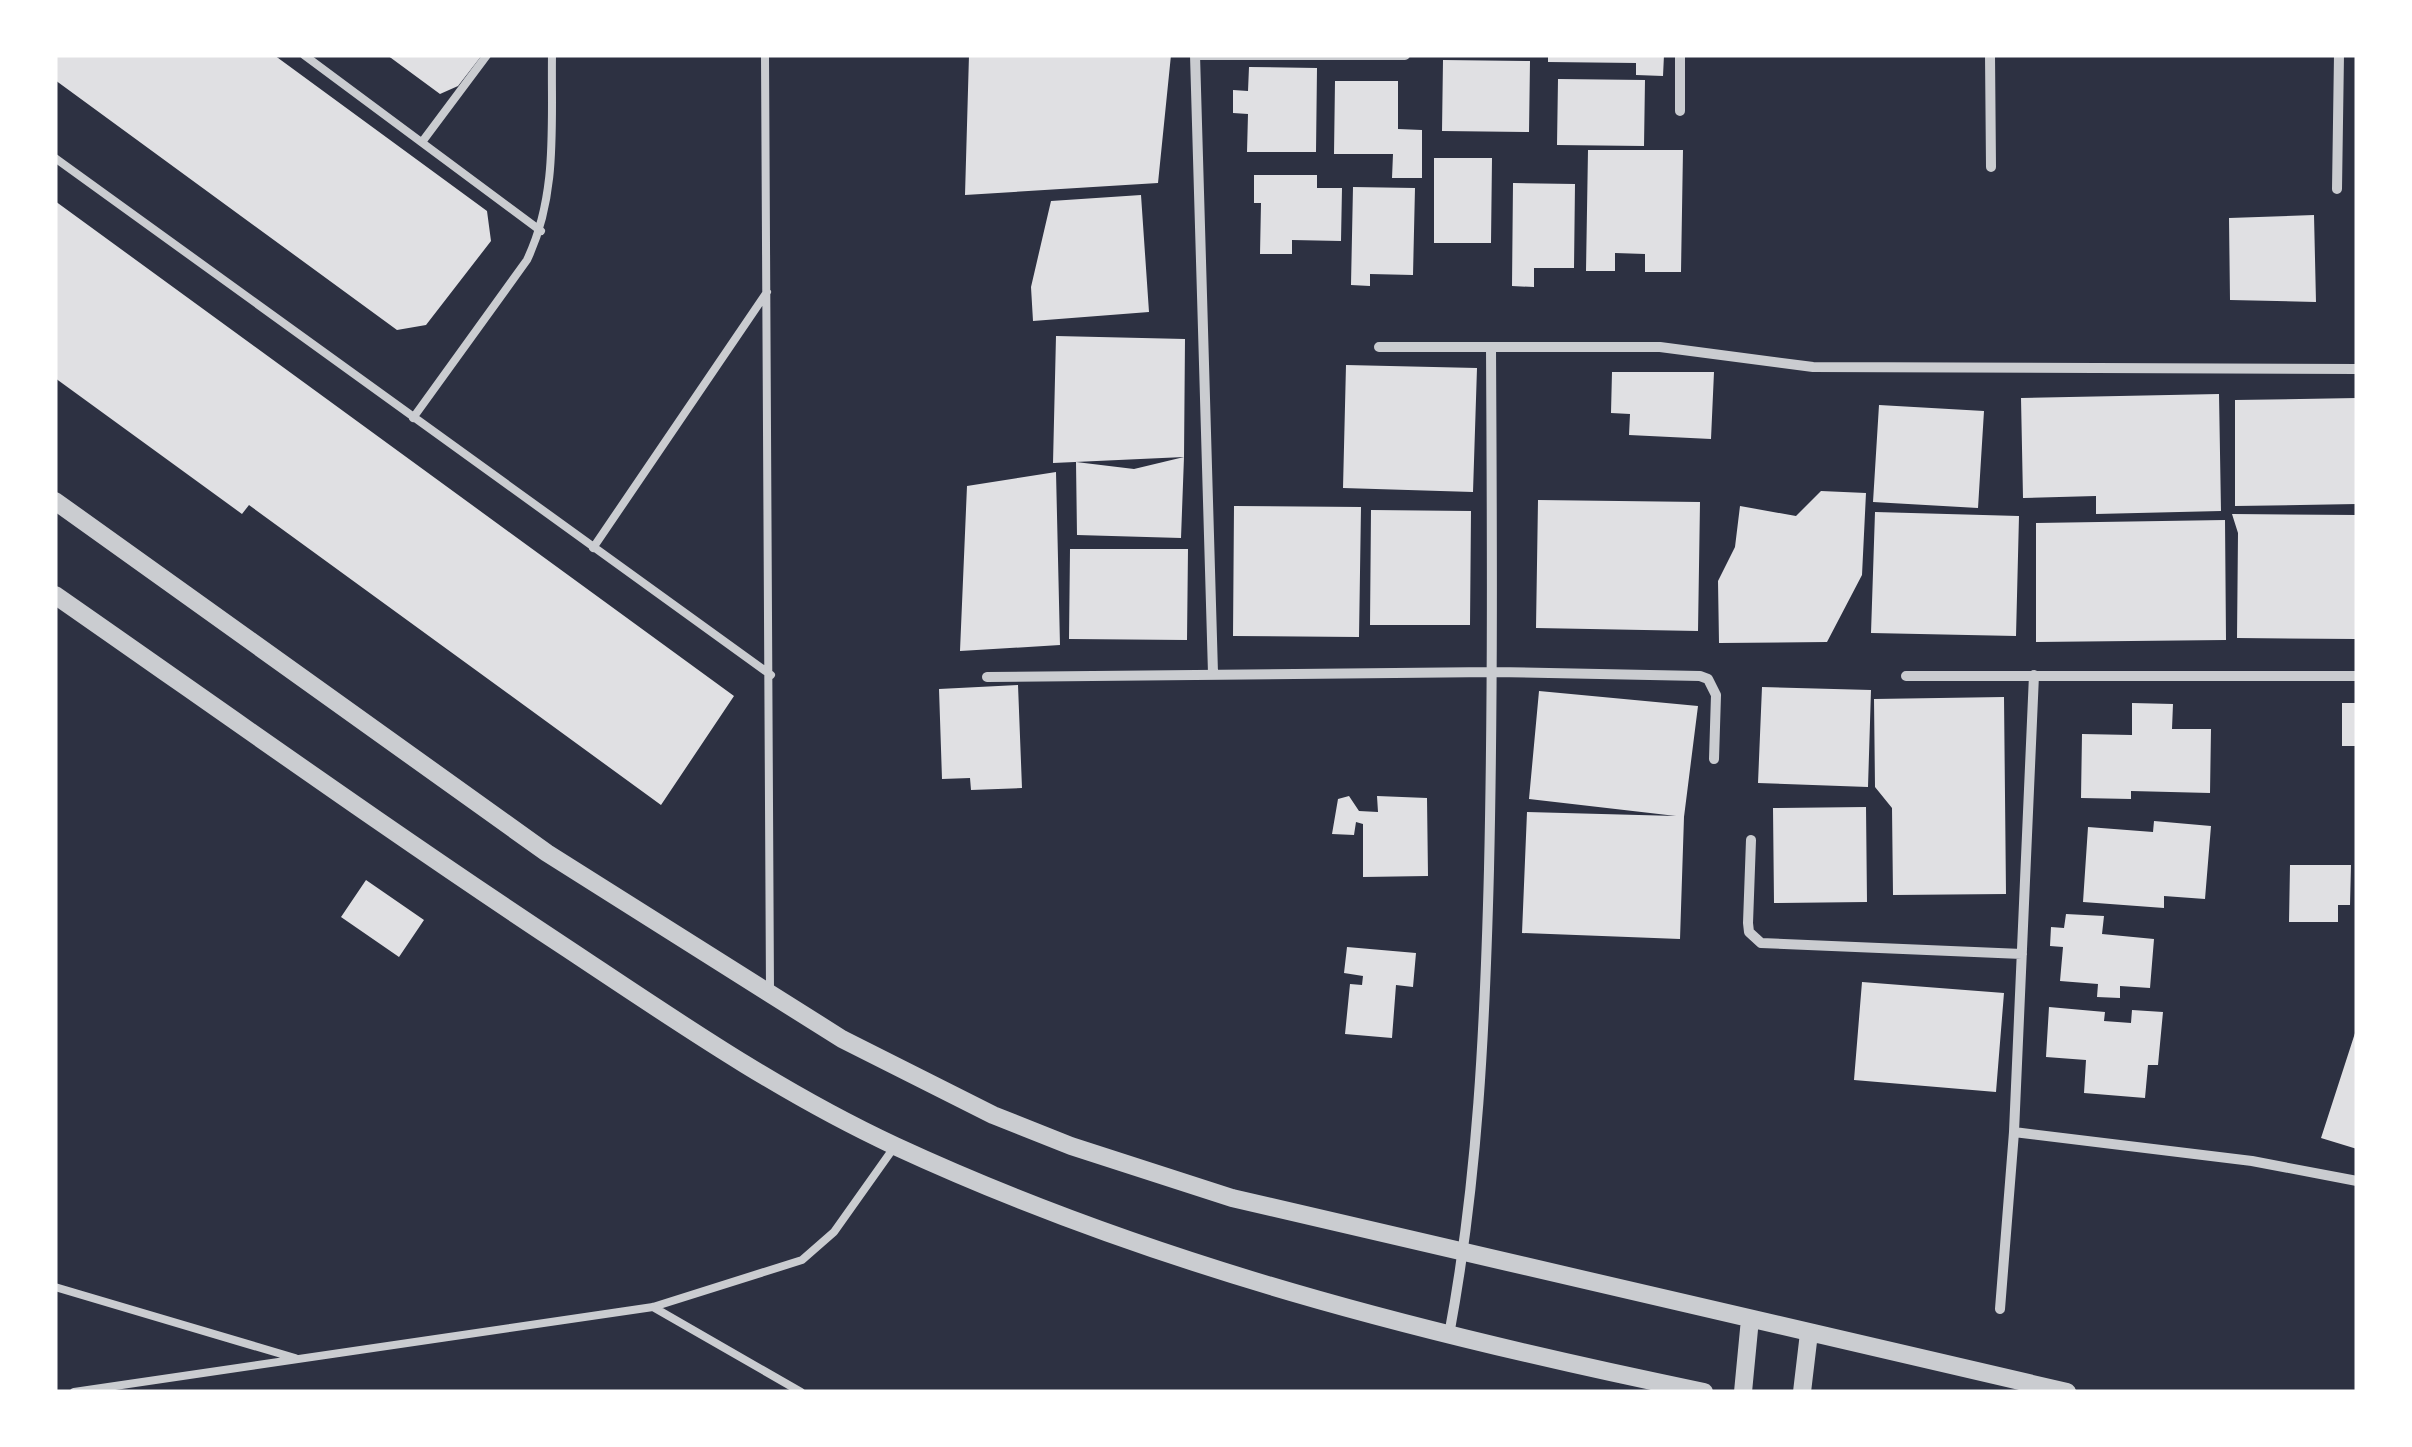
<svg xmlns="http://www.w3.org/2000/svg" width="2412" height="1447" font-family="Helvetica,sans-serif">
<rect width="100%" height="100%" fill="#2d3142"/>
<!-- building -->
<path fill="#e0e0e3" d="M 55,55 L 274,55 L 487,211 L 491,241 L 426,325 L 397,330 L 55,80 Z
M 387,55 L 482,55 L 458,86 L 440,94 Z
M 969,55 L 1171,55 L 1158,183 L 965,195 Z
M 1548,55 L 1664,55 L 1663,76 L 1636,75 L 1636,63 L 1548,62 Z
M 1443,60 L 1530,61 L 1529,132 L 1442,131 Z
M 1249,67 L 1317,68 L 1316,152 L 1247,152 L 1248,114 L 1233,113 L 1233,90 L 1248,91 Z
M 1558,79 L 1645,80 L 1644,146 L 1557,145 Z
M 1335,81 L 1398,81 L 1398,129 L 1422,130 L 1422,178 L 1392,178 L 1393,154 L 1334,154 Z
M 1588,150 L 1683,150 L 1681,272 L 1645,272 L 1645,254 L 1615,253 L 1615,271 L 1586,271 Z
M 1434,158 L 1492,158 L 1491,243 L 1434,243 Z
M 1254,175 L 1317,175 L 1317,188 L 1342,188 L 1341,241 L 1292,240 L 1292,254 L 1260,254 L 1261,203 L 1254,203 Z
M 1513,183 L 1575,184 L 1574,268 L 1534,268 L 1534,287 L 1512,286 Z
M 1353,187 L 1415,188 L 1413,275 L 1370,274 L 1370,286 L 1351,285 Z
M 1141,195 L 1149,312 L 1033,321 L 1031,287 L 1051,201 Z
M 55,201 L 734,696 L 661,805 L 249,505 L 242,514 L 55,378 Z
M 2314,215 L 2316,302 L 2230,300 L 2229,218 Z
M 1056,336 L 1185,339 L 1184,457 L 1181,538 L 1077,535 L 1076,462 L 1134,469 L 1184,457 L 1053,463 Z
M 1346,365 L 1477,368 L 1473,492 L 1343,488 Z
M 1612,372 L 1714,372 L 1711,439 L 1629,435 L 1630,414 L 1611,413 Z
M 2219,394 L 2221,511 L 2096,514 L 2096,496 L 2023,498 L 2021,398 Z
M 2357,398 L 2357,504 L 2235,506 L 2235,400 Z
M 1879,405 L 1984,411 L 1978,508 L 1873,502 Z
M 1056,472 L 1060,645 L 960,651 L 967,486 Z
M 1821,491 L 1866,493 L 1862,575 L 1827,642 L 1719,643 L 1718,581 L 1735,547 L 1740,506 L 1796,516 Z
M 1538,500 L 1700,502 L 1698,631 L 1536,628 Z
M 1234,506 L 1361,507 L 1359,637 L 1233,636 Z
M 1371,510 L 1471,511 L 1470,625 L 1370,625 Z
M 1875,512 L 2019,516 L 2016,636 L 1871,633 Z
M 2232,514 L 2357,515 L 2357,639 L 2237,638 L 2238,533 Z
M 2225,520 L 2226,640 L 2036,642 L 2036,523 Z
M 1070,549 L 1188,549 L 1187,640 L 1069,639 Z
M 1018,685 L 1022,788 L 971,790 L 970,778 L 942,779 L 939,689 Z
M 1762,687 L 1871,690 L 1868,787 L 1758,783 Z
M 1539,691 L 1698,706 L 1684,817 L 1680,939 L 1522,933 L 1527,812 L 1676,816 L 1529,799 Z
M 2004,697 L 2006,894 L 1893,895 L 1892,808 L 1875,787 L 1874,699 Z
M 2132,703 L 2173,704 L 2172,729 L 2211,729 L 2210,793 L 2131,791 L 2131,799 L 2081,798 L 2082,734 L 2132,735 Z
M 2342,703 L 2357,703 L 2357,746 L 2342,746 Z
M 1349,796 L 1359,811 L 1378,812 L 1377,796 L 1427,798 L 1428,876 L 1363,877 L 1363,824 L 1356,822 L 1354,835 L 1332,834 L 1338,799 Z
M 1866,807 L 1867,902 L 1774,903 L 1773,808 Z
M 2154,821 L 2211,826 L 2205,899 L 2164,896 L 2164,908 L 2083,902 L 2088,827 L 2153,832 Z
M 2290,865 L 2351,865 L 2350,905 L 2338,905 L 2338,922 L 2289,922 Z
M 366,880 L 424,920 L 399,957 L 341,917 Z
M 2066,914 L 2104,916 L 2102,934 L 2154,939 L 2150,988 L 2120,986 L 2120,998 L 2097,997 L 2098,984 L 2060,981 L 2063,947 L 2050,946 L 2051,927 L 2064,928 Z
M 1347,947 L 1416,953 L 1413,987 L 1396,985 L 1392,1038 L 1345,1034 L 1350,984 L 1362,985 L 1363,976 L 1344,973 Z
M 1862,982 L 2004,993 L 1996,1092 L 1854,1080 Z
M 2049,1007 L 2105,1012 L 2104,1021 L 2131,1023 L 2132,1010 L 2163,1012 L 2158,1065 L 2148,1065 L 2145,1098 L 2084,1093 L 2086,1060 L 2046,1057 Z
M 2356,1030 L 2357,1030 L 2357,1149 L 2321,1138 Z"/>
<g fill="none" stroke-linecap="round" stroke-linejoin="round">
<!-- service -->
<path stroke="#caccd0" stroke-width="8" d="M 304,55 L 541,231
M 765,55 L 770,991
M 422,142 L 487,55
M 55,158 L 771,675
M 413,418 L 527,260 C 558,195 551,125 552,55
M 593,548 L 767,292
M 55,1287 L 295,1358
M 653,1307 L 801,1392
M 74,1392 L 653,1307 L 802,1260 L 834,1232 L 895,1146"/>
<!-- minor -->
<path stroke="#caccd0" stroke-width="10" d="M 1195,55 L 1213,673
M 1195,55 L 1405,55
M 1990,55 L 1991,167
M 1680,111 L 1680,55
M 2337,189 L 2339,55
M 1379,347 L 1660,347 L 1813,367 L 2357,369
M 1906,676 L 2357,676
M 987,677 L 1494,672 L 1700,676 L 1708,679 L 1716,695 L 1714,759
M 1751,840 L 1748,923 L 1749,932 L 1761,943 L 2022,954
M 2014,1132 L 2252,1161 L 2357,1181
M 2000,1309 L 2014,1132 L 2034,675
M 1449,1335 C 1478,1180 1485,1026 1489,869 C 1493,694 1492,521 1491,347"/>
<!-- tertiary -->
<path stroke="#caccd0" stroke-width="18" d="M 55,501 L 547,853 L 842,1039 L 993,1115 L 1071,1146 L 1232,1198 L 2067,1392
M 55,595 C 226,714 395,835 568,949 C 675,1020 779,1092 895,1146 C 1152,1265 1427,1335 1704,1392
M 1743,1392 L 1750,1319
M 1802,1392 L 1809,1333"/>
</g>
<!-- border -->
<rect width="2412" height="1447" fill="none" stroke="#ffffff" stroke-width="115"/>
</svg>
